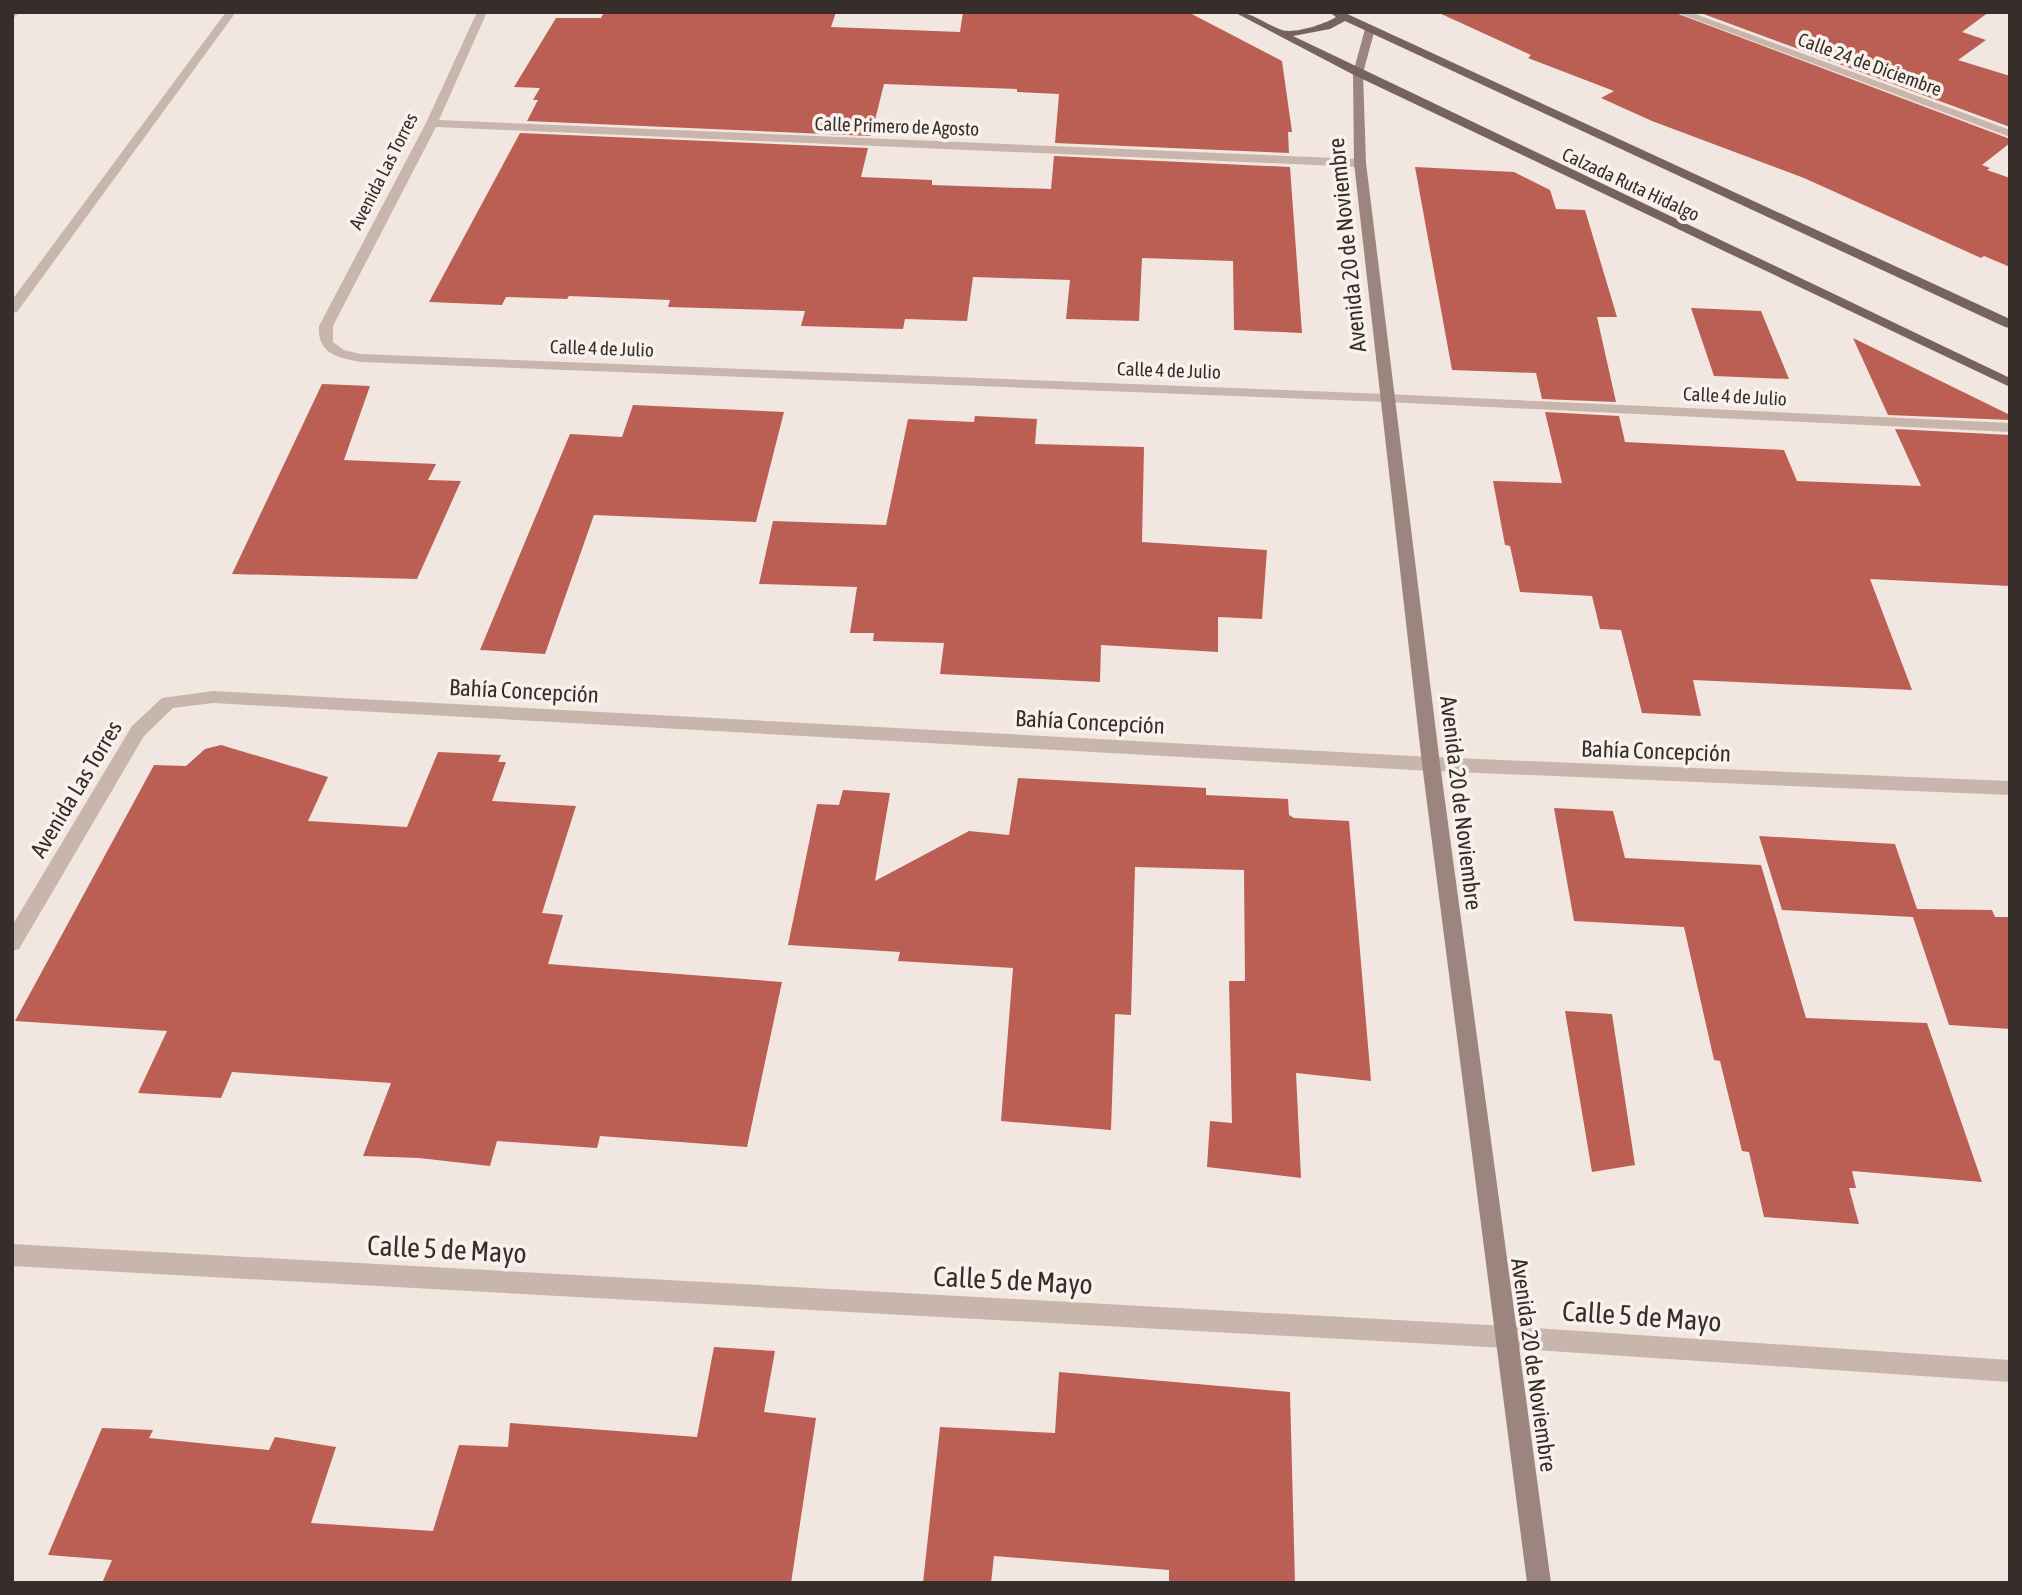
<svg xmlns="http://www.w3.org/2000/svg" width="2022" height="1595" font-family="'Asap Condensed',sans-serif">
<rect width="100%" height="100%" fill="#f1e7e0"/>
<!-- building -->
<path fill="#bb5f54" d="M 604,12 L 836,12 L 831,27 L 960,32 L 963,12 L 1188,12 L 1282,61 L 1292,132 L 1288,132 L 1289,153 L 1055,143 L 1059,94 L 1017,92 L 1017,89 L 884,84 L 871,136 L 527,121 L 538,100 L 533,100 L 540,88 L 514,87 L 556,18 L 601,18 Z
M 1437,12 L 1673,12 L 2010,139 L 2010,143 L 1982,165 L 1990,168 L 1987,170 L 2010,178 L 2010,267 L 1984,256 L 1981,258 L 1804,178 L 1652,121 L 1601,98 L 1614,91 L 1528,58 L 1531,55 Z
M 1698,12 L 1989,12 L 1962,32 L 1986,40 L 1958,60 L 2010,76 L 2010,127 Z
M 520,133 L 868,148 L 861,177 L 932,180 L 932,185 L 1051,189 L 1054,156 L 1290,167 L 1302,333 L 1234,330 L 1233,261 L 1142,258 L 1139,321 L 1066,319 L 1070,280 L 973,277 L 967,321 L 905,319 L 903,329 L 801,326 L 805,311 L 668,307 L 670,300 L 569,296 L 567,299 L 506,297 L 502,305 L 429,302 Z
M 1415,167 L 1514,172 L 1550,190 L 1556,209 L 1585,210 L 1617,317 L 1597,317 L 1616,402 L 1542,399 L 1536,373 L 1452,370 Z
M 1691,308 L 1761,311 L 1789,379 L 1714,376 Z
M 1853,338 L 2010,415 L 2010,420 L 1888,415 Z
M 322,384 L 370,386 L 344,460 L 436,464 L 428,480 L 461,481 L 417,579 L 232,574 Z
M 633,405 L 784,412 L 756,522 L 594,515 L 545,654 L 480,650 L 570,434 L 622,437 Z
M 1545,412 L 1619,416 L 1625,442 L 1784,450 L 1797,481 L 1921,486 L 1895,429 L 2010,435 L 2010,586 L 1870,579 L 1912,690 L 1693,680 L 1701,716 L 1642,713 L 1621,630 L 1600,629 L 1592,596 L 1520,592 L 1510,546 L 1505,545 L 1493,481 L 1562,483 Z
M 975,416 L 1037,419 L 1035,444 L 1144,447 L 1142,542 L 1267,550 L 1262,619 L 1218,617 L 1218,652 L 1101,645 L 1100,682 L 940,674 L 944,643 L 873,641 L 874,633 L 850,633 L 857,587 L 759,584 L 773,521 L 886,525 L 908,419 L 974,422 Z
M 221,745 L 328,777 L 308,821 L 407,827 L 438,752 L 501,755 L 498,762 L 506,762 L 492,801 L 576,806 L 542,913 L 563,915 L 548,964 L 782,982 L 747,1147 L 600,1136 L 597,1148 L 497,1141 L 490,1166 L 419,1158 L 363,1156 L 391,1083 L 232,1072 L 221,1098 L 138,1093 L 167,1031 L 15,1021 L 154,765 L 186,766 L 205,749 Z
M 1018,778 L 1206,788 L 1206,795 L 1288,799 L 1289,815 L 1294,818 L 1349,821 L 1371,1081 L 1296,1073 L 1301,1178 L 1207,1167 L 1210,1121 L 1232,1123 L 1229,981 L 1245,981 L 1244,870 L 1135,867 L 1131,1015 L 1115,1014 L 1111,1130 L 1001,1121 L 1013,968 L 898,961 L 900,952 L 788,945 L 817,804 L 839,805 L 843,790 L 890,793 L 875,881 L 969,831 L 1009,835 Z
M 1554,808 L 1613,811 L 1625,858 L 1761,865 L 1806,1018 L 1927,1023 L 1982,1182 L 1852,1171 L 1856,1188 L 1849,1188 L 1859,1224 L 1764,1217 L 1749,1152 L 1742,1151 L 1720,1061 L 1714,1060 L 1684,927 L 1574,921 Z
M 1759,836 L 1895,844 L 1917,909 L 1992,910 L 1995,917 L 2010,917 L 2010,1029 L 1949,1025 L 1913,917 L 1782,910 Z
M 1565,1011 L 1612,1014 L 1635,1165 L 1592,1172 Z
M 714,1347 L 775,1351 L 764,1412 L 816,1418 L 791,1583 L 102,1583 L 112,1560 L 48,1555 L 102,1428 L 153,1430 L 149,1438 L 269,1450 L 275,1437 L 336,1447 L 311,1523 L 433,1531 L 459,1445 L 508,1447 L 510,1423 L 697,1437 Z
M 1059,1372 L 1290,1392 L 1295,1583 L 1169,1583 L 1169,1570 L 994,1556 L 991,1583 L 923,1583 L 940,1427 L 1055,1433 Z"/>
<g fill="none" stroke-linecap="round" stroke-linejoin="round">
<!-- street -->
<path fill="#c8b6ac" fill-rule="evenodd" d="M 12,12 L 21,12 L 12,19 Z
M 226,12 L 236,12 L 17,312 L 12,313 L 12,300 Z
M 477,12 L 487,12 L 439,120 L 1360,159 L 1366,163 L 1360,167 L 436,127 L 333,326 L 333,342 L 344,350 L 361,354 L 1387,394 L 2010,423 L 2010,432 L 1387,402 L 361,362 C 338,358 317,354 319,326 L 426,123 Z
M 1675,12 L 1690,12 L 2010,130 L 2010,137 Z
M 213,691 L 1431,757 L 2010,781 L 2010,795 L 1431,771 L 213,703 L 173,708 L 144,736 L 19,949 L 12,951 L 12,926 L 132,726 L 162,698 Z
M 12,1244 L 1506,1326 L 2010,1360 L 2010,1382 L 1506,1348 L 12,1266 Z"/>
<!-- secondary -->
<path fill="#9c857e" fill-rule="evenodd" d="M 1370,26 L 1375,29 L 1363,73 L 1366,163 L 1440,764 L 1551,1583 L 1527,1583 L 1422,764 L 1354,163 L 1353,73 L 1365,29 Z"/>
<!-- primary -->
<path fill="#77635d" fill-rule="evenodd" d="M 1234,12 C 1253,12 1264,24 1282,30 C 1295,34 1325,24 1336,17 L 1329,12 L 1343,12 L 2010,319 L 2010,328 L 2005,327 L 1345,21 L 1330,29 L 1293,36 L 2010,378 L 2010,387 L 1354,75 Z"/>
</g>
<g text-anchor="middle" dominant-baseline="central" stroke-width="7" stroke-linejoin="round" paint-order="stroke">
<!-- far-street labels -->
<g font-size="19" fill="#372d2b" stroke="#f9f1ec">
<text transform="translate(1870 64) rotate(20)">Calle 24 de Diciembre</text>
<text transform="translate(897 126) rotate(2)">Calle Primero de Agosto</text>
<text transform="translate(383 171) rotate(-63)">Avenida Las Torres</text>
<text transform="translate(1631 184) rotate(25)">Calzada Ruta Hidalgo</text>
<text transform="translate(602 348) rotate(2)">Calle 4 de Julio</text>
<text transform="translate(1169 370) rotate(2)">Calle 4 de Julio</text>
<text transform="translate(1735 396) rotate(3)">Calle 4 de Julio</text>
</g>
<!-- street labels -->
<g font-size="23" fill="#372d2b" stroke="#f9f1ec">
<text transform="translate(1347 245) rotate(-96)">Avenida 20 de Noviembre</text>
<text transform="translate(524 691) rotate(3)">Bahía Concepción</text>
<text transform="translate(1090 722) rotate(3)">Bahía Concepción</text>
<text transform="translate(1656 751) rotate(2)">Bahía Concepción</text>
<text transform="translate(76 789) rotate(-59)">Avenida Las Torres</text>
<text transform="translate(1461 803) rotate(83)">Avenida 20 de Noviembre</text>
<text transform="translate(1534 1365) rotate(82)">Avenida 20 de Noviembre</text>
</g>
<!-- near-street labels -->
<g font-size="28" fill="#372d2b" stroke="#f9f1ec">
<text transform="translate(447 1249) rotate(3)">Calle 5 de Mayo</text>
<text transform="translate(1013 1280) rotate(3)">Calle 5 de Mayo</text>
<text transform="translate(1642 1316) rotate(4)">Calle 5 de Mayo</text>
</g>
</g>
<!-- border -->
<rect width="2022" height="1595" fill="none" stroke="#372d2b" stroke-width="28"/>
</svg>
